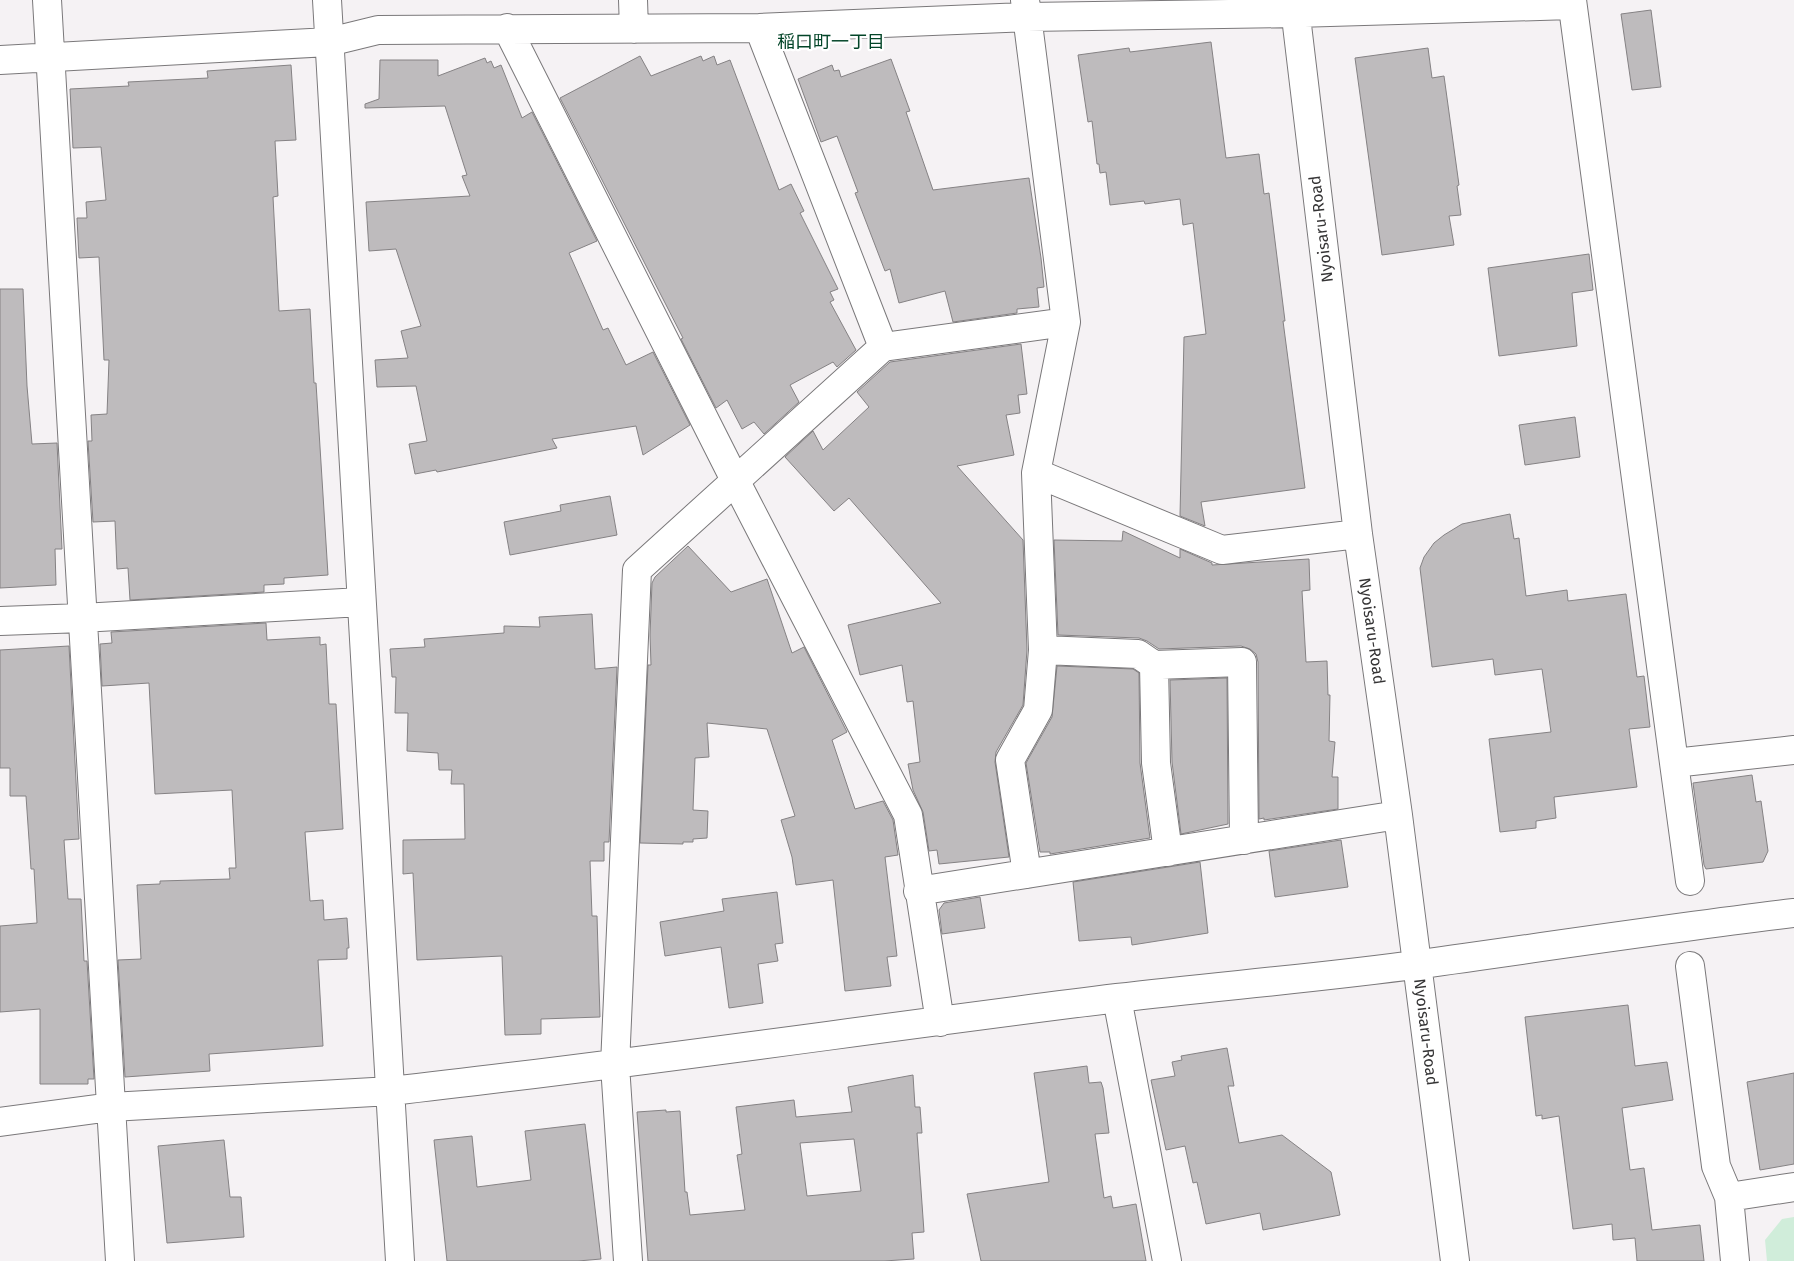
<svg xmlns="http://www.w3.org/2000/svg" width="1794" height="1261" font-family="'Fira Sans','Noto Sans JP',sans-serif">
<rect width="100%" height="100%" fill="#f5f2f4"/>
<!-- green -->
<path fill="#d0edda" d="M 1794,1217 L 1794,1261 L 1767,1261 L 1765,1240 L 1782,1219 Z"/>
<!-- building -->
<path fill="#bebbbd" stroke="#858284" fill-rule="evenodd" d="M 1651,10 L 1661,87 L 1632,90 L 1621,14 Z
M 1211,42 L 1226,158 L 1259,154 L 1264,194 L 1269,193 L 1285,321 L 1283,321 L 1305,488 L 1201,502 L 1205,526 L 1180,516 L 1184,337 L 1206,334 L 1193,223 L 1183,225 L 1180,199 L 1145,204 L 1144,201 L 1110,205 L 1106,172 L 1100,173 L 1099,164 L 1097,164 L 1092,121 L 1088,122 L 1078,55 L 1129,48 L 1130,52 Z
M 1428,48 L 1432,78 L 1444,76 L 1459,185 L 1457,186 L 1461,215 L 1449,216 L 1454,245 L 1382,255 L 1355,58 Z
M 640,56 L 651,76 L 701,56 L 703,61 L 714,56 L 717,65 L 730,60 L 779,190 L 791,184 L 804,211 L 800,213 L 838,289 L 830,292 L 834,300 L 830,302 L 856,350 L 837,367 L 833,362 L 790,385 L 799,402 L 764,434 L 754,422 L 742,429 L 727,400 L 716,408 L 681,339 L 683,338 L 560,98 Z
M 485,58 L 487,63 L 491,61 L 494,68 L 501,65 L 522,118 L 532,112 L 597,241 L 569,253 L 603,330 L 608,328 L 626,365 L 653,352 L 690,425 L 643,455 L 636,426 L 552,439 L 557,448 L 437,472 L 436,470 L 415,474 L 409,444 L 427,441 L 416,386 L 377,387 L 375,360 L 408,358 L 401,331 L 421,326 L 396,249 L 369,251 L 366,202 L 470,196 L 462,176 L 467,175 L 445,106 L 365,108 L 365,104 L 379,99 L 380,60 L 438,60 L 438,76 Z
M 891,59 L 910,111 L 906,112 L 933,190 L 1029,178 L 1041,258 L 1044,287 L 1037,288 L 1039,307 L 1017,309 L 1017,313 L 953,322 L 945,291 L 899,303 L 890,269 L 885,271 L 855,193 L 858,192 L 837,136 L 821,142 L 798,79 L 832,65 L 834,71 L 839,70 L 841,77 Z
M 291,65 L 296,140 L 275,141 L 278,196 L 273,197 L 279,311 L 310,309 L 314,383 L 316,383 L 328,575 L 284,578 L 284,584 L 264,585 L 264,592 L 130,600 L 128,568 L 117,569 L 115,521 L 93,522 L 88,441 L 92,441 L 91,415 L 107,414 L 109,360 L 104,360 L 99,257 L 79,258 L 77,218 L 87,218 L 86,202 L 106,200 L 101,147 L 73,148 L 70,89 L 129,86 L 128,82 L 208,78 L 207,71 Z
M 1589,254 L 1593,290 L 1572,293 L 1577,346 L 1499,356 L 1488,268 Z
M 0,289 L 23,289 L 27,386 L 32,444 L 57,443 L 62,549 L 55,549 L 56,585 L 0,588 Z
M 1021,344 L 1027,394 L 1018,395 L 1020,413 L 1006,415 L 1014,455 L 957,466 L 1023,540 L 1027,650 L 1023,705 L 996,752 L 995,762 L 1009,857 L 939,864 L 937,850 L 929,851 L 923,812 L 913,790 L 908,764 L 920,762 L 913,701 L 907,702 L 902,665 L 860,675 L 848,625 L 941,603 L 849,498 L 834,511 L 785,457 L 813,431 L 823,450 L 869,407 L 857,392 L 890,362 Z
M 1575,417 L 1580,457 L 1525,465 L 1519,425 Z
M 610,496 L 617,535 L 510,555 L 504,522 L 561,511 L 560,505 Z
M 1510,514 L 1514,539 L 1519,538 L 1526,596 L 1567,590 L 1568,601 L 1626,594 L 1637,677 L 1644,676 L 1650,727 L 1629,729 L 1637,787 L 1554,797 L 1556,818 L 1536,821 L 1536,828 L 1500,832 L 1489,739 L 1551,732 L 1542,669 L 1495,675 L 1493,659 L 1432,667 L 1420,568 L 1424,557 L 1434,543 L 1444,535 L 1462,524 Z
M 1123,531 L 1180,558 L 1180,549 L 1212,563 L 1212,565 L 1309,559 L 1310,590 L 1302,591 L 1306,662 L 1327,661 L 1328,695 L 1330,695 L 1329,741 L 1335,742 L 1332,777 L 1338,777 L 1338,809 L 1264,820 L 1264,818 L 1259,819 L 1258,662 L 1256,654 L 1250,649 L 1241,646 L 1159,649 L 1147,641 L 1139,638 L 1058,635 L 1054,540 L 1122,541 Z
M 688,546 L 731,592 L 767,579 L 792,653 L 804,647 L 847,732 L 832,740 L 855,809 L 883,801 L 893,820 L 898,855 L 885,857 L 897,956 L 887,957 L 891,986 L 845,991 L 833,880 L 796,885 L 792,857 L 781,820 L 795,816 L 767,729 L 707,723 L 709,757 L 695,758 L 693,810 L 708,811 L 707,838 L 693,839 L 693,842 L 683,842 L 683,844 L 640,843 L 648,665 L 651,665 L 650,635 L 652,583 L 655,577 Z
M 592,614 L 595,669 L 617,667 L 609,842 L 604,842 L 604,861 L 590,861 L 592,916 L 597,916 L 600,1017 L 541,1019 L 541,1034 L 505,1035 L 502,956 L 417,960 L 413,873 L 403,874 L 403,840 L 465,839 L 464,784 L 451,784 L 452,770 L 439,770 L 438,753 L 407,751 L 408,713 L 395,713 L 396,677 L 392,677 L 390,649 L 425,647 L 424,639 L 504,633 L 504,626 L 540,627 L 539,617 Z
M 266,623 L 267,640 L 320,637 L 320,645 L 326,644 L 329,704 L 336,704 L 343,829 L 305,832 L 310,901 L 323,900 L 324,920 L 347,918 L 349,948 L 347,948 L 347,959 L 318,960 L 323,1046 L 209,1054 L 210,1071 L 125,1077 L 118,960 L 141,959 L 137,885 L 160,884 L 160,881 L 230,879 L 229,868 L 236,868 L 232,790 L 155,794 L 149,683 L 102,686 L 100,644 L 112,643 L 111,632 Z
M 69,646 L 79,839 L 64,840 L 68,899 L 81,899 L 84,961 L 87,961 L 94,1079 L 88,1079 L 88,1084 L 40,1084 L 40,1009 L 0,1012 L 0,926 L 37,923 L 34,869 L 31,869 L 26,796 L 10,796 L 10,768 L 0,768 L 0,650 Z
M 1057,666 L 1133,669 L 1139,673 L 1140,763 L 1150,838 L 1050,854 L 1050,852 L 1040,852 L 1026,763 L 1052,717 Z
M 1227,678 L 1228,824 L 1181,834 L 1172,762 L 1170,680 Z
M 1752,775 L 1756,802 L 1761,801 L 1768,851 L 1763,862 L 1706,869 L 1704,865 L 1693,783 Z
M 1341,840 L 1348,887 L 1275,897 L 1269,851 Z
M 1200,862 L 1208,933 L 1132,945 L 1131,937 L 1079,941 L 1073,882 Z
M 777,892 L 783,943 L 775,944 L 778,961 L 758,964 L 763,1003 L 729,1008 L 721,947 L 665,956 L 660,922 L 724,911 L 722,899 Z
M 980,897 L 985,928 L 942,934 L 939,910 L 944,903 Z
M 1628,1005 L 1635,1066 L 1667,1062 L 1673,1100 L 1622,1108 L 1630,1170 L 1644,1168 L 1652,1230 L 1700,1225 L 1704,1261 L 1637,1261 L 1635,1238 L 1613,1240 L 1612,1224 L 1573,1229 L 1559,1116 L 1542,1119 L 1542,1115 L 1536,1116 L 1525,1017 Z
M 1227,1048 L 1234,1086 L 1228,1086 L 1239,1143 L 1282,1135 L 1331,1172 L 1340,1215 L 1263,1230 L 1260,1213 L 1206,1224 L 1197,1182 L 1193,1183 L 1185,1146 L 1166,1150 L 1151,1080 L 1175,1076 L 1172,1062 L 1182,1060 L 1181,1056 Z
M 1087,1066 L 1089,1083 L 1101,1082 L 1103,1088 L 1109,1133 L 1095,1134 L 1104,1198 L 1111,1196 L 1113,1208 L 1136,1204 L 1146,1261 L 981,1261 L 967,1194 L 1049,1182 L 1034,1073 Z
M 1794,1073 L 1794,1164 L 1760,1170 L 1747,1082 Z
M 913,1075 L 915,1107 L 920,1107 L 922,1133 L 917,1133 L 924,1232 L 912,1233 L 914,1259 L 884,1261 L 648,1261 L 637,1112 L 666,1110 L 666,1112 L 680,1111 L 685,1192 L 687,1192 L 690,1215 L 745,1210 L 737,1155 L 742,1154 L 736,1107 L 794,1100 L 796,1117 L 852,1112 L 848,1087 ZM 854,1139 L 861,1191 L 807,1196 L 800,1143 Z
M 585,1124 L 601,1259 L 578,1261 L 447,1261 L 434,1140 L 472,1136 L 477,1187 L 531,1180 L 525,1131 Z
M 224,1140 L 230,1197 L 241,1197 L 244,1237 L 167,1243 L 158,1146 Z"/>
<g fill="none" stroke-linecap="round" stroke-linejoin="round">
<defs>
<path id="minor" d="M 47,0 L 120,1261
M 327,0 L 400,1261
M 633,0 L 634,29
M 1025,0 L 1066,322 L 1036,473 L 1043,650 L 1038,710 L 1010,760 L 1027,874
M 1294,0 L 1358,534 L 1398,815 L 1455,1261
M 1572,0 L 1674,763 L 1794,750
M 507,28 L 736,482 L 908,815 L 940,1022
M 759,28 L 883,347
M 0,60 L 329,42 L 378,30 L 759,28 L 1027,17 L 1296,13 L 1572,5
M 1036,473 L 1222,550 L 1358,534
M 0,621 L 82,618 L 361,602
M 1043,650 L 1138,654 L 1154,665 L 1242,662 L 1244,840
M 1154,665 L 1156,763 L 1168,852
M 1674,763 L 1690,881
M 918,891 L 1398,815
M 1690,966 L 1716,1166 L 1729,1197 L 1735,1261
M 1117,998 L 1167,1261
M 0,1122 L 111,1107 L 391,1091 C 634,1064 875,1028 1117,998 C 1218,986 1320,978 1421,964 C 1545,947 1669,928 1794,913
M 1729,1197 L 1794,1187
M 628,1261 L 615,1065 L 637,570 L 883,347 L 1066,322"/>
</defs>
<!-- minor casing -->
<use href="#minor" stroke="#7a787a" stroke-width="30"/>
<!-- minor -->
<use href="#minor" stroke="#fff" stroke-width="28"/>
</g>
<g text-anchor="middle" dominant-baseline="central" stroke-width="4.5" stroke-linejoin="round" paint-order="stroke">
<!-- street labels -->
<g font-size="16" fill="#353435" stroke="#fff">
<text transform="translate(1321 229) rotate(-97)">Nyoisaru-Road</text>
<text transform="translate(1372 631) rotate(82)">Nyoisaru-Road</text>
<text transform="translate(1426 1032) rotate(83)">Nyoisaru-Road</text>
</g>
<!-- neighbourhood labels -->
<g font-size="18" fill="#034528" stroke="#fff">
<text x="831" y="42">稲口町一丁目</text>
</g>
</g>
</svg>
